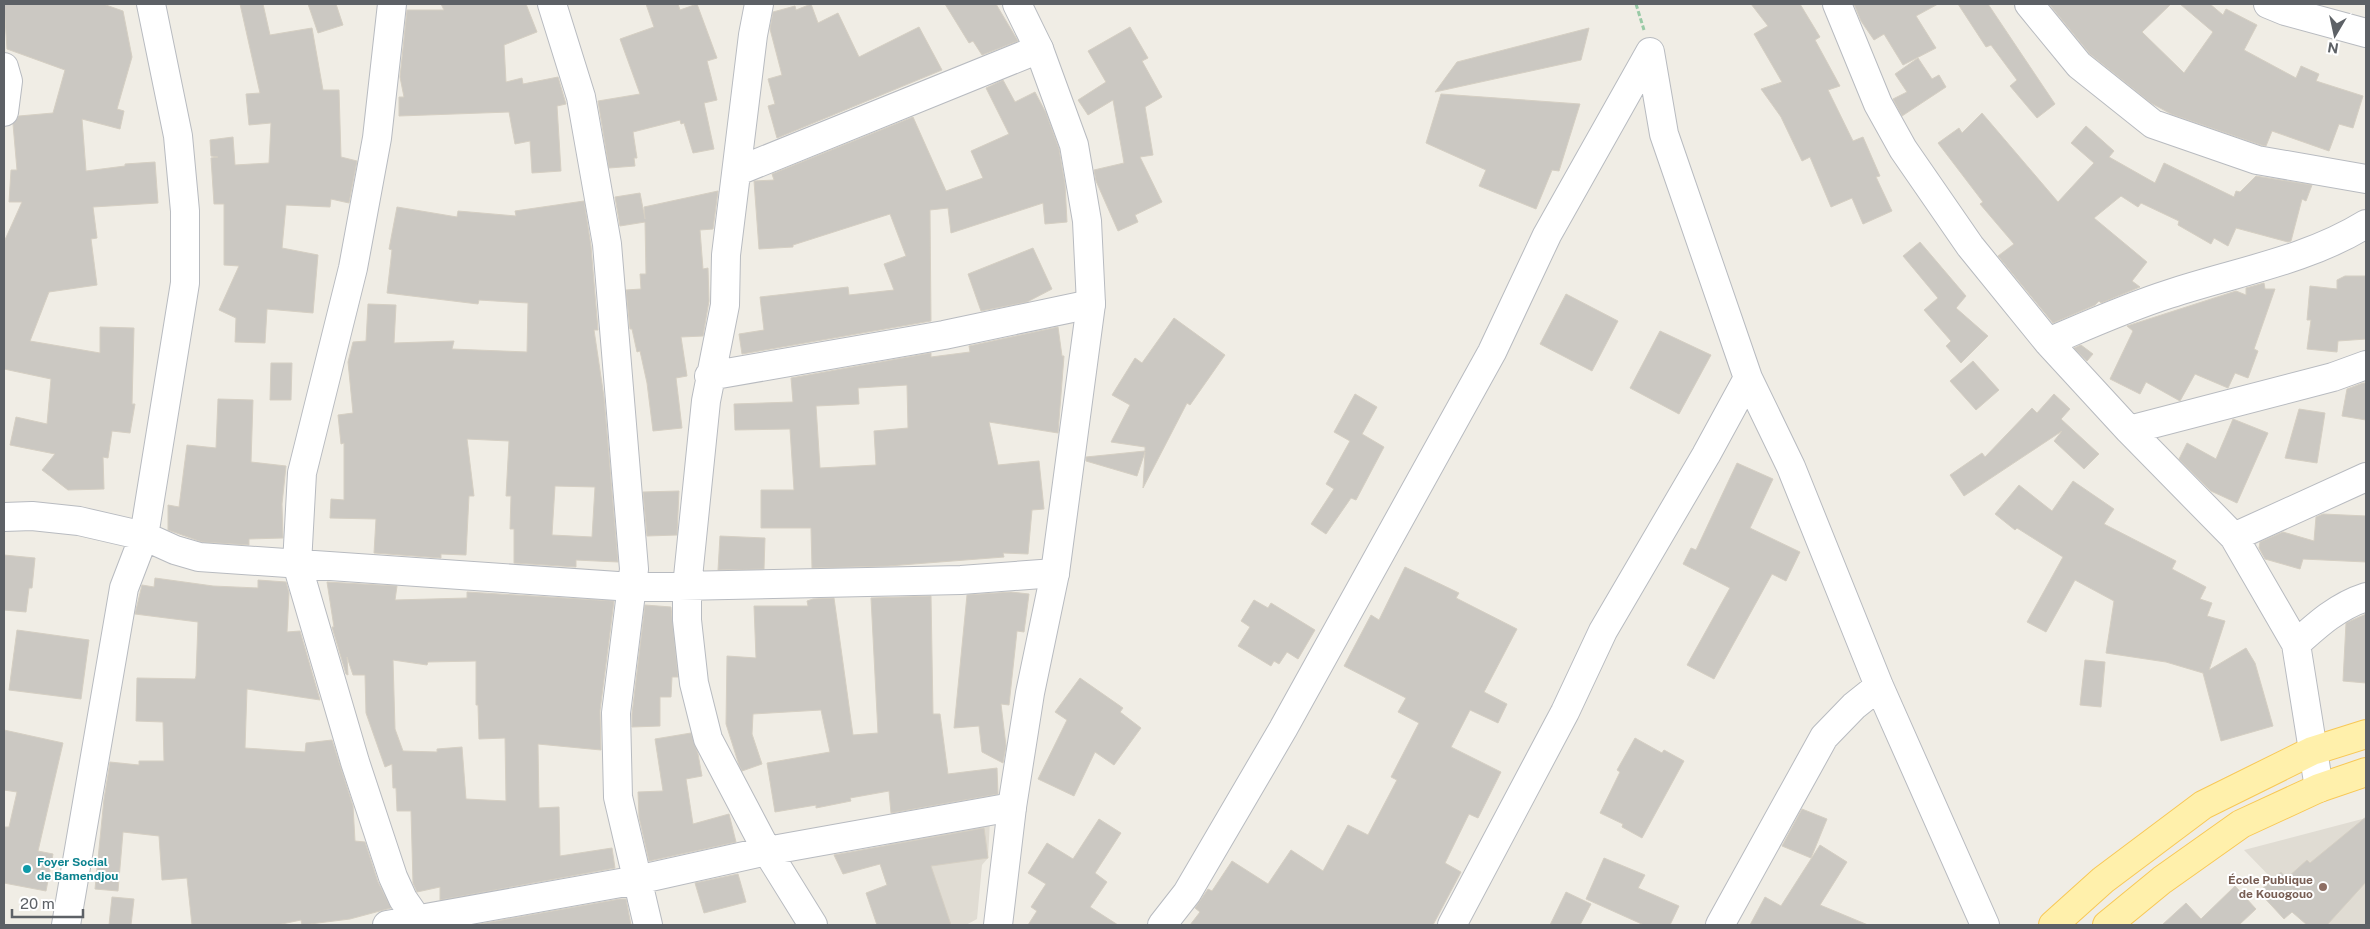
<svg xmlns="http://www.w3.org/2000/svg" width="2370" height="929" font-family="'Public Sans',sans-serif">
<rect width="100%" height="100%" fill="#f0ede5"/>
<!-- education -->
<path fill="#e0dcd3" d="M 2366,818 L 2366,925 L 2317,925 L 2244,850 Z
M 990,820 L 988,858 L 982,865 L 977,919 L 966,925 L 916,925 L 886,839 Z"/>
<!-- building -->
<path fill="#cbc8c2" stroke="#d5cfc3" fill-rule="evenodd" d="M 4,4 L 103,4 L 123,11 L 132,57 L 117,109 L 124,111 L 120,129 L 82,119 L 86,171 L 125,166 L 125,164 L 155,162 L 158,203 L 93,207 L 97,238 L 91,239 L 97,285 L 49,292 L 30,341 L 100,353 L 100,327 L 134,328 L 132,404 L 135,404 L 130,433 L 112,431 L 108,458 L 103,457 L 104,489 L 68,490 L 42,470 L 55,454 L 10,445 L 16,417 L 47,424 L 51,379 L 4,369 L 4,242 L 22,202 L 9,202 L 11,170 L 17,170 L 13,124 L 19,116 L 53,113 L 65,70 L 7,49 Z
M 240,4 L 263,4 L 270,35 L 312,28 L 323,90 L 339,90 L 341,157 L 357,161 L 349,203 L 331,199 L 330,207 L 286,205 L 282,248 L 318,255 L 313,313 L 267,309 L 265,343 L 235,342 L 236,318 L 219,310 L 239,266 L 224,265 L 224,204 L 214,204 L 211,158 L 218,157 L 211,156 L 210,140 L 233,137 L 235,165 L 269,163 L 271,123 L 249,125 L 246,94 L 260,93 Z
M 308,4 L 336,4 L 343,25 L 318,33 Z
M 441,4 L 526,4 L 537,32 L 504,45 L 506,82 L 522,78 L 523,84 L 558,77 L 566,104 L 557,106 L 561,171 L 532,173 L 530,141 L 515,144 L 509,112 L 399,116 L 399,97 L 404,97 L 400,77 L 407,10 L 444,10 Z
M 646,4 L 678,4 L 680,10 L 697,4 L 717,58 L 707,61 L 717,100 L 704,103 L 714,149 L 693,153 L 684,123 L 681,124 L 680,120 L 633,132 L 637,158 L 634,158 L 635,166 L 609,168 L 598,101 L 640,94 L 620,39 L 654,27 Z
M 811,4 L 818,23 L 838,13 L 859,57 L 919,27 L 942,70 L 777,138 L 768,106 L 775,104 L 768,79 L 782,75 L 770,29 L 773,12 L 795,6 L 796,10 Z
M 945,4 L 996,4 L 1018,41 L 982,55 L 973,41 L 969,43 Z
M 1751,4 L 1800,4 L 1820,37 L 1815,40 L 1840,86 L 1828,90 L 1853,141 L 1863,137 L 1880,176 L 1876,177 L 1892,211 L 1863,224 L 1852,198 L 1831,207 L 1810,157 L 1802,161 L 1781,117 L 1761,89 L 1782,82 L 1754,34 L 1768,26 Z
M 1854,4 L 1938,4 L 1916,16 L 1936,48 L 1903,65 L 1884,34 L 1874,40 L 1861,21 Z
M 1958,4 L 1988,4 L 2055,104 L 2037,118 L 2010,86 L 2017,80 L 1991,45 L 1986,47 Z
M 2049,4 L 2171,4 L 2142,32 L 2184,73 L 2213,32 L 2180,4 L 2210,4 L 2223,15 L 2226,9 L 2257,25 L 2244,50 L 2296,78 L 2301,66 L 2319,74 L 2316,81 L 2363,96 L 2353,128 L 2339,124 L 2329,151 L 2272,131 L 2266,146 L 2261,145 L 2171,114 L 2151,103 L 2090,54 Z
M 1130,27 L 1148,58 L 1142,61 L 1162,97 L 1145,107 L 1153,155 L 1140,157 L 1162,202 L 1135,215 L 1138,222 L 1118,231 L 1096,181 L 1094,170 L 1124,163 L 1113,100 L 1088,115 L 1078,100 L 1106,82 L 1088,51 Z
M 1589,28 L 1581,60 L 1435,92 L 1457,62 Z
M 1918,58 L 1932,79 L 1939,75 L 1946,87 L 1902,116 L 1893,99 L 1907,92 L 1895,74 Z
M 1003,80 L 1015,102 L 1035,92 L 1046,113 L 1059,149 L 1065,184 L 1067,222 L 1045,224 L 1043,203 L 951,233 L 948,208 L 930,210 L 931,321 L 742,354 L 739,334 L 764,330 L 760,297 L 848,287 L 849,295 L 894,290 L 884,264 L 906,256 L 890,214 L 793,245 L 793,247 L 759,249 L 754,181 L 774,180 L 772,174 L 913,117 L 946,191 L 983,178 L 971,151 L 1009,134 L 986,88 Z
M 1441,94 L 1580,104 L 1559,171 L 1552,170 L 1536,209 L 1479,186 L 1486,170 L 1426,143 Z
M 1982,113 L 2058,202 L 2094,163 L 2071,143 L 2086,126 L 2114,151 L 2109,157 L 2155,183 L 2164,163 L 2234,197 L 2236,191 L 2240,192 L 2256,176 L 2312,185 L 2306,201 L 2302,199 L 2291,241 L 2288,242 L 2236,228 L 2228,246 L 2214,238 L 2211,244 L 2178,225 L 2179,221 L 2141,203 L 2138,207 L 2121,196 L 2094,218 L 2147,262 L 2132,281 L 2140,287 L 2101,303 L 2099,301 L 2095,305 L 2053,323 L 1998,256 L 2014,244 L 1980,204 L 1983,202 L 1938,143 L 1959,128 L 1962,133 Z
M 718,191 L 713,229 L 700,230 L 703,269 L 708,268 L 709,301 L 703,336 L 681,337 L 687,376 L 676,378 L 682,428 L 653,431 L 647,383 L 640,351 L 637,352 L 632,329 L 630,329 L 626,290 L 641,289 L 640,274 L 646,274 L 645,222 L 620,226 L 615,197 L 640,193 L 645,219 L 644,207 Z
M 584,201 L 591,246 L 598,330 L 594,330 L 604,397 L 618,562 L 576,560 L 576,567 L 514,563 L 514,529 L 510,529 L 511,496 L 506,496 L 509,441 L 467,439 L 474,496 L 469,496 L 466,555 L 441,554 L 441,558 L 374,553 L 376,519 L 330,518 L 331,499 L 344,500 L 344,443 L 341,444 L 338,415 L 353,413 L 348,362 L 353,342 L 366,341 L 368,304 L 396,305 L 394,343 L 454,341 L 452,349 L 527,352 L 528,303 L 479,300 L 478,304 L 387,293 L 392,250 L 389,249 L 397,207 L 457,217 L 458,211 L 516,216 L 515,211 ZM 555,486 L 595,487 L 592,537 L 552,535 Z
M 1920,242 L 1966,296 L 1956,308 L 1988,336 L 1961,363 L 1946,346 L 1951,341 L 1924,310 L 1938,298 L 1903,256 Z
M 1033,248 L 1052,289 L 1027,302 L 981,311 L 968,274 Z
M 2345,276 L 2366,276 L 2366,339 L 2338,341 L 2337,352 L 2307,349 L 2311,320 L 2307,320 L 2310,286 L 2337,289 L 2337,280 Z
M 2264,283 L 2265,289 L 2275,289 L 2254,349 L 2258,351 L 2248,378 L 2235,373 L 2228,388 L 2195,374 L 2180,401 L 2146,382 L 2140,394 L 2110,379 L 2133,331 L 2127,326 L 2236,291 L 2246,295 L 2246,288 Z
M 1566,294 L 1618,321 L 1592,371 L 1540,344 Z
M 1174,318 L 1225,355 L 1190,405 L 1187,403 L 1143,488 L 1145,452 L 1137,476 L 1086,461 L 1086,457 L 1145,451 L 1145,447 L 1111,442 L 1130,405 L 1112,395 L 1135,358 L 1142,363 Z
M 1058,327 L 1062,356 L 1064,356 L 1058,433 L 989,422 L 998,465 L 1039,461 L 1044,509 L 1032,510 L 1028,554 L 1003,553 L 1004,557 L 888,566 L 812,568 L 811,528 L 761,528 L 761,490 L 794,490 L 790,429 L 735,430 L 734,404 L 793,402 L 791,378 L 931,353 L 931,357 L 970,352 L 969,346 ZM 907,385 L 908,428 L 874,431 L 876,465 L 820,468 L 816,406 L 859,404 L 858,388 Z
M 1660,331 L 1711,355 L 1679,414 L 1630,388 Z
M 2081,345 L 2093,354 L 2087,361 L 2074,348 Z
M 1973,361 L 1999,390 L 1976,410 L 1950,381 Z
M 271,363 L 292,363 L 291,400 L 270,400 Z
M 2363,383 L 2366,383 L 2366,420 L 2342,416 L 2347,389 Z
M 1355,394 L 1377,407 L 1362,434 L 1384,447 L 1356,500 L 1351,498 L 1326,534 L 1311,524 L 1334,489 L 1326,484 L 1350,441 L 1334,432 Z
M 2054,394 L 2070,409 L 2061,419 L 2099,454 L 2084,469 L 2054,441 L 2062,431 L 1964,496 L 1950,475 L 1982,453 L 1985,457 L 2032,408 L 2037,413 Z
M 218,399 L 253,400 L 251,462 L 286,466 L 282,504 L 283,538 L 249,539 L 249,545 L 202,542 L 168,530 L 168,505 L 179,507 L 187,445 L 216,448 Z
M 2299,409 L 2325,413 L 2317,463 L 2285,458 Z
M 2233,419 L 2268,433 L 2237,503 L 2211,491 L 2179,459 L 2187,443 L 2216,459 Z
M 1737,463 L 1773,479 L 1750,528 L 1800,552 L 1786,581 L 1772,574 L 1714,679 L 1687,665 L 1730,588 L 1683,564 L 1691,548 L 1696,550 Z
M 2073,481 L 2114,509 L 2104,524 L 2176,561 L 2172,569 L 2206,587 L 2200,599 L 2212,603 L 2207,616 L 2225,621 L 2209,670 L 2246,648 L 2255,663 L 2273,726 L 2221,741 L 2203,673 L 2166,662 L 2106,653 L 2114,601 L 2075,580 L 2046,632 L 2027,622 L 2063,557 L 2017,528 L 2015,530 L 1995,514 L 2019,485 L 2052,511 Z
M 679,491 L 677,535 L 647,536 L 643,492 Z
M 2323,514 L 2366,516 L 2366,562 L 2303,559 L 2300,569 L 2265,559 L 2259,548 L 2260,542 L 2283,532 L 2314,541 L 2316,517 Z
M 720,536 L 765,538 L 764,569 L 718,570 Z
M 4,555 L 35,558 L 32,588 L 29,588 L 26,612 L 4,610 Z
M 1405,567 L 1459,593 L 1456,598 L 1517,629 L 1484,692 L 1507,704 L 1498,723 L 1470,710 L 1451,747 L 1501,772 L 1478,818 L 1469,814 L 1445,863 L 1461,872 L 1433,925 L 1190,925 L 1200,912 L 1195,908 L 1208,889 L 1212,891 L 1232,861 L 1268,884 L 1291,850 L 1323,871 L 1348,825 L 1368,835 L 1397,780 L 1391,777 L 1419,723 L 1398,712 L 1406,698 L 1344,666 L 1371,615 L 1379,620 Z
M 155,578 L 213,586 L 258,588 L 258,580 L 286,582 L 289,593 L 287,632 L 300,631 L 320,700 L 247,689 L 245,748 L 305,752 L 306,743 L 332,740 L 353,806 L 355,841 L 365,842 L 378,882 L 391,908 L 350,919 L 302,925 L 301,920 L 277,925 L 192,925 L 187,878 L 162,880 L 159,836 L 123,832 L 118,891 L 95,889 L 104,799 L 110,762 L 139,765 L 139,761 L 164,761 L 163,722 L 136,721 L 137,678 L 195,679 L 196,676 L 198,622 L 135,614 L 142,585 L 154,587 Z
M 327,582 L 397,586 L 395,600 L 467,598 L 467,592 L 614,601 L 600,711 L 601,750 L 538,744 L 539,808 L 559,807 L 560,856 L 612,848 L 615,868 L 440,900 L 440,887 L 417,892 L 413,883 L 411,811 L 397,811 L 396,788 L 393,788 L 392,764 L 385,767 L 366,713 L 365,675 L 353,675 L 347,657 L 348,675 L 346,674 L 332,627 L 334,627 ZM 393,660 L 427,665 L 428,662 L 476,661 L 476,705 L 478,705 L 479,739 L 505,738 L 506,801 L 466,799 L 462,747 L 437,749 L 437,752 L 403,751 L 395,729 Z
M 1011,592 L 1029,594 L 1024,632 L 1017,631 L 1009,705 L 1001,704 L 1006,746 L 1003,763 L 982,752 L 979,726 L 954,728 L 967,595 Z
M 931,596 L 933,714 L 940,714 L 948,774 L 997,768 L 998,794 L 891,813 L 889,791 L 850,798 L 851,801 L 816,808 L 816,805 L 775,812 L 767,763 L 830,752 L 821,710 L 753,714 L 752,734 L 762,764 L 742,771 L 739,765 L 726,724 L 727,656 L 756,658 L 754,606 L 808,606 L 807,601 L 813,599 L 834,598 L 853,735 L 878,733 L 871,598 Z
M 1254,600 L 1268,608 L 1271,603 L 1315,630 L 1298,659 L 1287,652 L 1279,664 L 1274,661 L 1271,666 L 1238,646 L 1250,627 L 1241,621 Z
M 645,605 L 671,607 L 678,677 L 672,677 L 671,697 L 660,697 L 660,726 L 632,727 L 632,714 Z
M 2366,614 L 2366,683 L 2343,681 L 2346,623 Z
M 17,630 L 89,640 L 81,699 L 9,690 Z
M 2085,660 L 2105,662 L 2101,707 L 2080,705 Z
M 1080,678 L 1123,708 L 1120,712 L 1141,728 L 1114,765 L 1095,752 L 1074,796 L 1038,779 L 1067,720 L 1055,712 Z
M 4,730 L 63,743 L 38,851 L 53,854 L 46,891 L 4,883 L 4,827 L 9,827 L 17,792 L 4,790 Z
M 691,733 L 698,754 L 702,776 L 686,779 L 693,824 L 729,814 L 736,842 L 649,861 L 639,817 L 638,792 L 663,791 L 655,739 Z
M 1635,738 L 1662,753 L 1664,750 L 1684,761 L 1642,838 L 1622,827 L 1623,824 L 1600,813 L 1620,772 L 1617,770 Z
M 1802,809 L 1827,819 L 1811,858 L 1782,846 Z
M 2366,817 L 2366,882 L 2327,925 L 2307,925 L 2292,912 L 2284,919 L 2259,892 L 2281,872 L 2287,878 L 2307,860 L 2310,863 Z
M 1099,819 L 1121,833 L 1095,873 L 1107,882 L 1090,907 L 1118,925 L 1028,925 L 1037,911 L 1031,907 L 1046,884 L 1028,873 L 1047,843 L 1073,859 Z
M 984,828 L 988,858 L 931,866 L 951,925 L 877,925 L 866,893 L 887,885 L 880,864 L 843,874 L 834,855 Z
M 1820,845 L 1847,862 L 1820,905 L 1868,925 L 1750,925 L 1765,897 L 1781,906 Z
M 1604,858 L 1645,875 L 1638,888 L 1679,906 L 1670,925 L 1644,925 L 1586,899 Z
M 738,874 L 746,902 L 704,913 L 695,883 Z
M 2235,886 L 2256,909 L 2239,925 L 2162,925 L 2186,903 L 2201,919 Z
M 1566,892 L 1591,904 L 1580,925 L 1550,925 Z
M 112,897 L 134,899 L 131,925 L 109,925 Z
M 626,899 L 631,925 L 474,925 L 620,899 Z"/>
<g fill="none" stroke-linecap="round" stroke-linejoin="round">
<defs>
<path id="minor" d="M 392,4 L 377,138 L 353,268 L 302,473 L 297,564 L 355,762 L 393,877 L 403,899 L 421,925
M 552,4 L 581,97 L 607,244 L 634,569 L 616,713 L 618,797 L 648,925
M 759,4 L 753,35 L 726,255 L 725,305 L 706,401 L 687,587 L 687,620 L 694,683 L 708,739 L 767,851 L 813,925
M 1837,4 L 1878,104 L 1903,149 L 1970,246 L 2048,342 L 2129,430 L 2234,537 L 2296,644 L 2319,788
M 2029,4 L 2079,65 L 2153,124 L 2257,160 L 2366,179
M 2268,4 L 2285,11 L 2366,33
M 4,67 L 8,81 L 4,112
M 738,171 L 1039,49
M 2048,342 C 2088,325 2128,307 2169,294 C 2235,272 2306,261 2366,224
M 709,376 L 944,335 L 1091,304
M 2129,430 L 2333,377 L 2366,365
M 4,517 L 32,516 L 79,521 L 144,536 L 175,550 L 199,557 L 632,587 L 961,580 L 1055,573
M 2234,537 L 2366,477
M 2296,644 C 2318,624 2338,606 2366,597
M 66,925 L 124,588 L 144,536 L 185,283 L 185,211 L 178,136 L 151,4
M 387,925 L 637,880 L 767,851 L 1012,807
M 1162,925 L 1187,893 L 1283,729 L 1492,352 L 1547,235 L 1650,52 L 1664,134 L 1748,378 L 1791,467 L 1879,686 L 1985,925
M 1452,925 L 1565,712 L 1603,631 L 1706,455 L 1748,378
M 1720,925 L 1824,737 L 1854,706 L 1879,686"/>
<path id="tertiary" d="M 998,925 L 1012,807 L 1030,693 L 1055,573 L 1091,304 L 1087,221 L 1074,145 L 1039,49 L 1017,4"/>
<path id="primary" d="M 2053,925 L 2103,880 L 2203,805 L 2312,751 L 2366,734
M 2107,925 L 2162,880 L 2241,824 L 2319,788 L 2366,772"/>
</defs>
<!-- minor casing -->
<use href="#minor" stroke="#b8bbc0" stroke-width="30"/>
<!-- tertiary casing -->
<use href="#tertiary" stroke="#b8bbc0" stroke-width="30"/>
<!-- primary casing -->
<use href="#primary" stroke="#f8c856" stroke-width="30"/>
<!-- path -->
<path stroke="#99caa6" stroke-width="3" stroke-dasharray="5 2.5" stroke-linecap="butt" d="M 1636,4 L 1644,30"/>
<!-- minor -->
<use href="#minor" stroke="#fff" stroke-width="28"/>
<!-- tertiary -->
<use href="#tertiary" stroke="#fff" stroke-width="28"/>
<!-- primary -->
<use href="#primary" stroke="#fff0ab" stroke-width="28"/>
</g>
<!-- markers -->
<circle fill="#0f9aa8" stroke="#fff" stroke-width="2" cx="27" cy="869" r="5"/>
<circle fill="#8d6e63" stroke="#fff" stroke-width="2" cx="2323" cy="887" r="5"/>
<g text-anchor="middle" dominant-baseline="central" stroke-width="4" stroke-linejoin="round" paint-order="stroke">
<!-- culture labels -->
<g font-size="12" font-weight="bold" fill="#0d838f" stroke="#fff" text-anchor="start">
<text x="37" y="862">Foyer Social<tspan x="37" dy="14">de Bamendjou</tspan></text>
</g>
<!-- education labels -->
<g font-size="12" font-weight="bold" fill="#785e54" stroke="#fff" text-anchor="end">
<text x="2313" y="880">École Publique<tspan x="2313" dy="14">de Kouogouo</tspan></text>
</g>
</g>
<!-- border -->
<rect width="2370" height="929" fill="none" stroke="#5d6166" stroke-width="10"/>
<!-- north arrow -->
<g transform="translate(2335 35) rotate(189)" stroke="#ffffff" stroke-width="4" paint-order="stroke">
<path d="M0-4L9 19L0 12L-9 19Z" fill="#5d6166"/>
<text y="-8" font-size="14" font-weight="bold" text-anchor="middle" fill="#5d6166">N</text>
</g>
<!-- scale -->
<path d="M12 909v8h71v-8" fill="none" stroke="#5d6166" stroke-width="2.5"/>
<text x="20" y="909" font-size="15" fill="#5d6166" stroke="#ffffff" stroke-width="4" paint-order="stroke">20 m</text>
</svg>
